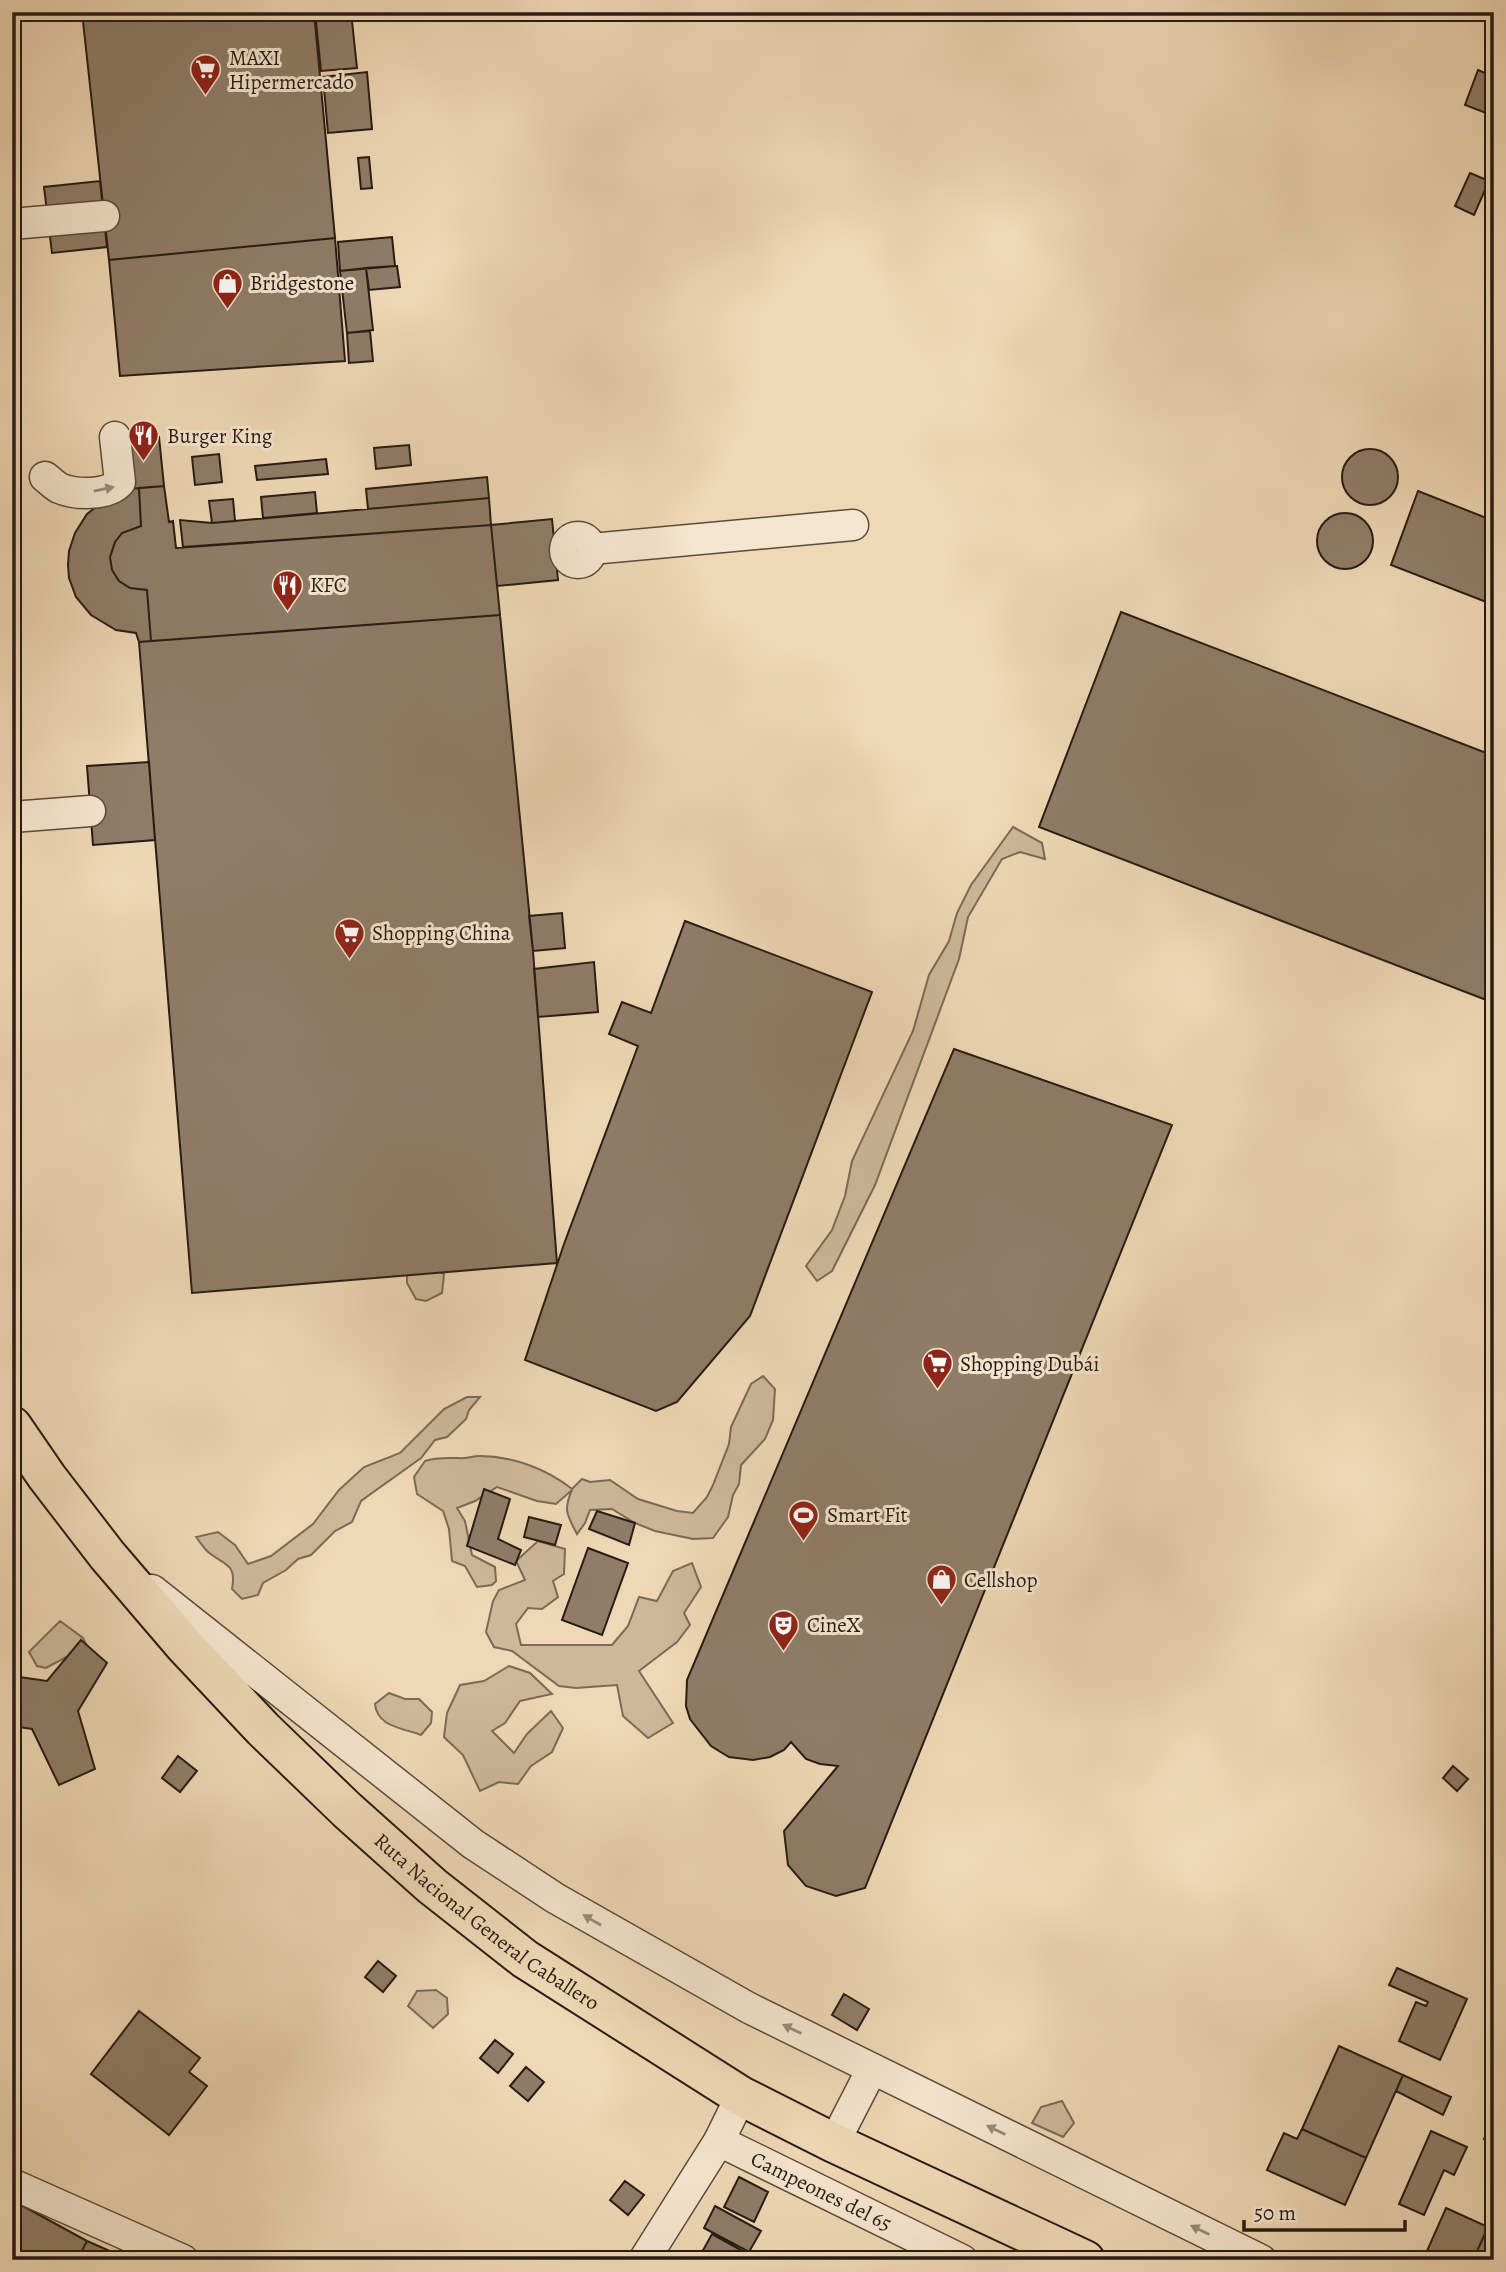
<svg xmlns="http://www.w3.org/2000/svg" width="1506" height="2272" font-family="Alegreya,serif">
<rect width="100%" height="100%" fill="#efd8b5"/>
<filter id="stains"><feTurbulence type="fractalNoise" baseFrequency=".00286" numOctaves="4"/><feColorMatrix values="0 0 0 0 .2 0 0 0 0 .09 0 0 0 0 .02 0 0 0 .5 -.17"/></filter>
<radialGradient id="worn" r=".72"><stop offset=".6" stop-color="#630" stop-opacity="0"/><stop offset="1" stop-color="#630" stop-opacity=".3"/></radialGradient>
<!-- green -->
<path fill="#cdb89a" stroke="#7a6a57" stroke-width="2" d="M 1013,827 L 1042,843 L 1045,859 L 1020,852 L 1002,859 L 968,917 L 959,959 L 875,1185 L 832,1271 L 817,1281 L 806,1266 L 832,1230 L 845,1196 L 852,1161 L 913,1031 L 929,975 L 949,941 L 957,913 L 971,885 Z
M 427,1267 L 444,1274 L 442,1293 L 426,1301 L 416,1299 L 407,1283 L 407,1272 Z
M 763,1376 L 775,1389 L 773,1420 L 765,1439 L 741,1465 L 739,1484 L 733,1495 L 728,1517 L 713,1538 L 693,1539 L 655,1531 L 635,1523 L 612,1509 L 590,1510 L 585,1523 L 577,1534 C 567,1515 563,1510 572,1490 L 556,1504 L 537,1501 L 497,1487 L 475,1501 L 457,1508 L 465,1521 L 472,1555 L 495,1567 L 496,1581 L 492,1585 L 477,1587 L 465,1566 L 452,1561 L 449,1529 L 443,1511 L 417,1494 L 414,1477 L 425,1461 C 437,1457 445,1458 458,1458 C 465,1459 472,1456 480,1456 C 512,1456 547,1469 572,1489 L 582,1479 L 590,1482 L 610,1480 L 638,1499 L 677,1511 L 693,1513 L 707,1497 L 713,1485 L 729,1444 L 731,1427 L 751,1384 Z
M 467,1397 L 480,1397 L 469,1410 L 466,1419 L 447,1437 L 435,1440 L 421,1458 L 361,1501 L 352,1522 L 335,1531 L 311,1555 L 298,1559 L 286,1570 L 263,1583 L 258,1595 L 242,1599 L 232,1589 C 237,1562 224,1566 207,1551 C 203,1547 200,1542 196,1537 L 218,1532 L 235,1545 L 248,1564 L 271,1556 L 313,1524 L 339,1490 L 364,1467 L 400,1453 L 444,1409 Z
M 538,1541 L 565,1549 L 564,1574 L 553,1581 L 558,1597 L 542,1609 L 528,1608 L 516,1624 L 521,1645 L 612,1645 L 628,1626 L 639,1597 L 657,1601 L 673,1571 L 692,1563 L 701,1587 L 684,1613 L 690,1625 L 677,1642 L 639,1671 L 673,1723 L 648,1738 L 623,1716 L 617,1685 L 576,1688 L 559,1686 L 512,1651 L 494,1647 L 486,1632 L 493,1601 L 499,1590 L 525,1580 L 516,1561 Z
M 60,1621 L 83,1638 L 87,1646 L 46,1668 L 37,1666 L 29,1652 Z
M 509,1666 L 530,1673 L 552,1694 L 520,1701 L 505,1723 L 492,1731 L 514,1753 L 527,1734 L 551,1711 L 563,1728 L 552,1752 L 531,1766 L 518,1784 L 499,1782 L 480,1791 L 463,1755 L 444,1737 L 447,1713 L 460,1685 L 484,1681 Z
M 389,1693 L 405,1699 L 419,1699 L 432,1712 L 431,1723 L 421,1735 C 403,1728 377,1727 375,1704 Z
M 436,1990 L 447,1998 L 448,2014 L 433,2028 L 408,2006 L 417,1991 Z
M 1062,2101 L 1074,2123 L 1063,2137 L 1032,2123 L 1041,2107 Z"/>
<!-- building -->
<path fill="#8f7d68" stroke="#271b14" stroke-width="2" d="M 82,12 L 314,12 L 335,238 L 109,260 Z
M 315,12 L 351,12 L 357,68 L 321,71 Z
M 1478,70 L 1494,77 L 1494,116 L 1465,105 Z
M 367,72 L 372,129 L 328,133 L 323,77 Z
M 369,157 L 372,188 L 361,189 L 358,158 Z
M 1470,173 L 1489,181 L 1474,215 L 1455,206 Z
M 100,181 L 107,247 L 52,253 L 44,187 Z
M 392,237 L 395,266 L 340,271 L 338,242 Z
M 335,238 L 345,361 L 120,376 L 109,260 Z
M 395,266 L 397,266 L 400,287 L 369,290 L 366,268 Z
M 366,268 L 373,330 L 347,333 L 340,271 Z
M 370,331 L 373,361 L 349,363 L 347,333 Z
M 159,437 L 164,486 L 129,489 L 125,441 Z
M 409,445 L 411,465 L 376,469 L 374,448 Z
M1342 477a28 28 0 1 1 56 0a28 28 0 1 1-56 0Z
M 219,454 L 222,482 L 195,485 L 192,457 Z
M 326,459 L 328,474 L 257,480 L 255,466 Z
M 487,477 L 489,498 L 368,509 L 366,489 Z
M 164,486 L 169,522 L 173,521 L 176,548 L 491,525 L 500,615 L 151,641 L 147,590 L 130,588 L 119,581 L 112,570 L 110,557 L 115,542 L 122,533 L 141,526 L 139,488 Z
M 139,488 L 141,526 L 122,533 L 115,542 L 110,557 L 112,570 L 119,581 L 130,588 L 147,590 L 151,641 L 139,642 L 136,633 L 116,630 L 91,615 L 76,597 L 69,578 L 68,565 L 69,551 L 75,533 L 87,514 L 100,504 L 129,489 Z
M 1418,491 L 1494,521 L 1494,605 L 1391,565 Z
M 315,492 L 317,513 L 263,518 L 261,497 Z
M 489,498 L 491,525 L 183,547 L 180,520 L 212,523 Z
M 233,499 L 235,521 L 212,523 L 209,501 Z
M1317 541a28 28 0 1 1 56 0a28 28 0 1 1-56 0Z
M 552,519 L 558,580 L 497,586 L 491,525 Z
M 1121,612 L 1494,756 L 1494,1003 L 1039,827 Z
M 500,615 L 533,951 L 557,1263 L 192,1293 L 139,642 Z
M 149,762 L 155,840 L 93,845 L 87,766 Z
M 562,913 L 565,948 L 533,951 L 529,916 Z
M 685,921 L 872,992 L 750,1316 L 677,1402 L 656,1411 L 525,1360 L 564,1244 L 638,1046 L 609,1034 L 622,1002 L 651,1013 Z
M 594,962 L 598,1012 L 538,1017 L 534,969 Z
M 954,1049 L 1172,1125 L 865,1888 L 836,1896 L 806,1886 L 788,1865 L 784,1831 L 838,1766 L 820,1764 L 806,1759 L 791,1742 L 784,1750 L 770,1757 L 753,1760 L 729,1757 L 711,1746 L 690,1719 L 686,1706 L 687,1680 Z
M 484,1489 L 510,1499 L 498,1539 L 521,1550 L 515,1565 L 467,1546 Z
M 597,1511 L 635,1523 L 629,1545 L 589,1529 Z
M 529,1517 L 561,1525 L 555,1545 L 524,1537 Z
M 588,1548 L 628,1563 L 602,1635 L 562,1620 Z
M 81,1640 L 107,1663 L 78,1711 L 95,1769 L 59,1785 L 32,1729 L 12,1726 L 12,1676 L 47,1681 Z
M 178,1756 L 197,1771 L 180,1792 L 162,1778 Z
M 1453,1766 L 1468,1779 L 1457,1791 L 1443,1778 Z
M 378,1961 L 396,1976 L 383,1992 L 365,1977 Z
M 1397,1968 L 1467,1999 L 1440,2060 L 1399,2041 L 1416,2002 L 1426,2006 L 1428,2002 L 1389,1985 Z
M 844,1994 L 869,2009 L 857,2030 L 832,2015 Z
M 139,2011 L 200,2058 L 189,2072 L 207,2086 L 169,2135 L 91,2074 Z
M 495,2040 L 513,2054 L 498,2073 L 480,2058 Z
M 1339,2046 L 1403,2075 L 1366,2158 L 1302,2129 Z
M 526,2067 L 544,2082 L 528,2101 L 510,2086 Z
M 1403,2075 L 1451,2097 L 1443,2115 L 1396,2091 Z
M 1494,2116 L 1494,2144 L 1484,2139 Z
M 1302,2129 L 1366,2158 L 1345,2205 L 1267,2170 L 1284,2133 L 1297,2139 Z
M 1431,2131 L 1467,2147 L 1454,2175 L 1444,2170 L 1424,2215 L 1399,2204 Z
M 739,2177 L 768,2192 L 754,2222 L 724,2207 Z
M 625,2181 L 644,2195 L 628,2215 L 610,2200 Z
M 12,2200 L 87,2241 L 77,2260 L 12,2260 Z
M 715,2206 L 761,2231 L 749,2252 L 704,2228 Z
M 1446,2208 L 1488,2227 L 1473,2260 L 1423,2260 Z
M 1488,2227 L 1494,2229 L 1494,2260 L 1473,2260 Z
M 712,2234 L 759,2260 L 716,2260 L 702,2252 Z
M 87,2241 L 130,2260 L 77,2260 Z"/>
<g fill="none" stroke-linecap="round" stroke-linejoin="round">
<defs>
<g id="minor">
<path d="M 12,224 L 104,216"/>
<path d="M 45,477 C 49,480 54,485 59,488 C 75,495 108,496 120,482 L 115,437"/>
<circle cx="578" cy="550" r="13"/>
<path d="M 591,549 L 853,525"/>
<path d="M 12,817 L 90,811"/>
<path d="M 152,1590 L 473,1844 L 555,1898 L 749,2008 L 1261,2260"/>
<path id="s1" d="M 719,2141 L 962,2260"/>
<path d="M 834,2143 L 872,2069"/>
<path d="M 12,2184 L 183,2260"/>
<path d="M 644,2260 L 719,2141 L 741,2096"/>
</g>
<g id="highway">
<path id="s2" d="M 12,1426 L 47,1477 L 107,1555 L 184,1645 L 263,1729 L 347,1810 L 432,1886 L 525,1959 L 741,2096 L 834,2143 L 1085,2260"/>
</g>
</defs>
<!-- minor casing -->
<use href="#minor" stroke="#594a3c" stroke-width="33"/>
<!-- highway casing -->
<use href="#highway" stroke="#271b14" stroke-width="42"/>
<!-- minor -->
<use href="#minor" stroke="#f5e6cf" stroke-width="30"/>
<!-- highway -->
<use href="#highway" stroke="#efd8b5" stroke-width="38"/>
</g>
<!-- one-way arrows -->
<defs><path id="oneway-solid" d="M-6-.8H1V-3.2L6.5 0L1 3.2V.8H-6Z" transform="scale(1.75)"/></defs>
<g fill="#988b7b">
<use href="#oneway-solid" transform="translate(104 489) rotate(-12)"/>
<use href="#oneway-solid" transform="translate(592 1920) rotate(-150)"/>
<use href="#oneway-solid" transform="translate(792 2029) rotate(-154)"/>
<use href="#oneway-solid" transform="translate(996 2130) rotate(-154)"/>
<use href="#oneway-solid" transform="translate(1200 2230) rotate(-154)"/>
</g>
<!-- icons -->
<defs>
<symbol id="supermarket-pin" viewBox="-11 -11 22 30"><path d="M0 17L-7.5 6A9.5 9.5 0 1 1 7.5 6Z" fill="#8f2418" stroke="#f5e6cf"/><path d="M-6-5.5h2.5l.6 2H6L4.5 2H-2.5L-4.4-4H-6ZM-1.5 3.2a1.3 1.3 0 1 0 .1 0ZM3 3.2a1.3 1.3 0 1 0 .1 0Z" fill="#fff"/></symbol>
<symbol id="shop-pin" viewBox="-11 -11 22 30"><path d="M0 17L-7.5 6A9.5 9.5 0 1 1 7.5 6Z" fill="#8f2418" stroke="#f5e6cf"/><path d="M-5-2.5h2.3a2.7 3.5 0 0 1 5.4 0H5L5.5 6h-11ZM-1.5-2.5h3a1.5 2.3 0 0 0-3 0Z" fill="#fff"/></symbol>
<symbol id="restaurant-pin" viewBox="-11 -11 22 30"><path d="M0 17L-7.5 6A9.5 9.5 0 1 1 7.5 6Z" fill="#8f2418" stroke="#f5e6cf"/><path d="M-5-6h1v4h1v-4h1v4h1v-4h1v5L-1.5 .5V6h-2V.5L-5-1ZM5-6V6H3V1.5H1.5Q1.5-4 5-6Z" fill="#fff"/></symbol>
<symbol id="stadium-pin" viewBox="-11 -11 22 30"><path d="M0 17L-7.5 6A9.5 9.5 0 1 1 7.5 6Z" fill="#8f2418" stroke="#f5e6cf"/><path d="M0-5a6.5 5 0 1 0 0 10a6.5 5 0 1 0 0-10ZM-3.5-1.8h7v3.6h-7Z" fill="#fff"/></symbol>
<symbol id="theatre-pin" viewBox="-11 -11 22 30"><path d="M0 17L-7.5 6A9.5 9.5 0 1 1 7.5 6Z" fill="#8f2418" stroke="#f5e6cf"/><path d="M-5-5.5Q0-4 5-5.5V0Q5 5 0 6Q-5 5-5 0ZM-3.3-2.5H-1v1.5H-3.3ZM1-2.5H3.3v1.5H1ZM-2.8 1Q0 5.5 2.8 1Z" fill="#fff"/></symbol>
</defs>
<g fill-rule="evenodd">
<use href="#supermarket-pin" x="188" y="52" width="35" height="47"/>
<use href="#shop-pin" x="210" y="266" width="35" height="47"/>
<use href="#restaurant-pin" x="126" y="418" width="35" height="47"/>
<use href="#restaurant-pin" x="270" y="568" width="35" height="47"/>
<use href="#supermarket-pin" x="332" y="916" width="35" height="47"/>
<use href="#supermarket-pin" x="920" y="1346" width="35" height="47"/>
<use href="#stadium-pin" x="786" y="1498" width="35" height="47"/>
<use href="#shop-pin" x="924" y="1562" width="35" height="47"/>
<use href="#theatre-pin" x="766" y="1608" width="35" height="47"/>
</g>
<g text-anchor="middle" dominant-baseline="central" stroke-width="6" stroke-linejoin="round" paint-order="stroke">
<!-- poi labels -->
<g font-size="21" fill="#271b14" stroke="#f5e6cf" text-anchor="start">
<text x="229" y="58">MAXI<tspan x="229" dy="24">Hipermercado</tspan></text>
<text x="250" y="283">Bridgestone</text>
<text x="167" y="436">Burger King</text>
<text x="310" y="585">KFC</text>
<text x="372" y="933">Shopping China</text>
<text x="960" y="1364">Shopping Dubái</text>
<text x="827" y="1515">Smart Fit</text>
<text x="964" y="1580">Cellshop</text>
<text x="807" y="1625">CineX</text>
</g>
<!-- street labels -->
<g font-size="21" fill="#271b14" stroke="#f5e6cf">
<text stroke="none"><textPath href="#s2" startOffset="690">Ruta Nacional General Caballero</textPath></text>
<text stroke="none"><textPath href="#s1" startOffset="114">Campeones del 65</textPath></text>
</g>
</g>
<!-- margin -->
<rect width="1506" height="2272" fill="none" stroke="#efd8b5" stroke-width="42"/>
<rect x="14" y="14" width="1478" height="2244" fill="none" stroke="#271b14" stroke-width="3.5"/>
<rect x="21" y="21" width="1464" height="2230" fill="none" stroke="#271b14" stroke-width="2"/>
<!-- scale -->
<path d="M1244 2220v10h161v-10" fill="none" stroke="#271b14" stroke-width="3.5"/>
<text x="1254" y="2220" font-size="21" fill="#271b14" stroke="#f5e6cf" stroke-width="5" paint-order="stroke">50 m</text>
<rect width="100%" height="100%" filter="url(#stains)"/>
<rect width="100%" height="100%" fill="url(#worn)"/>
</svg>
